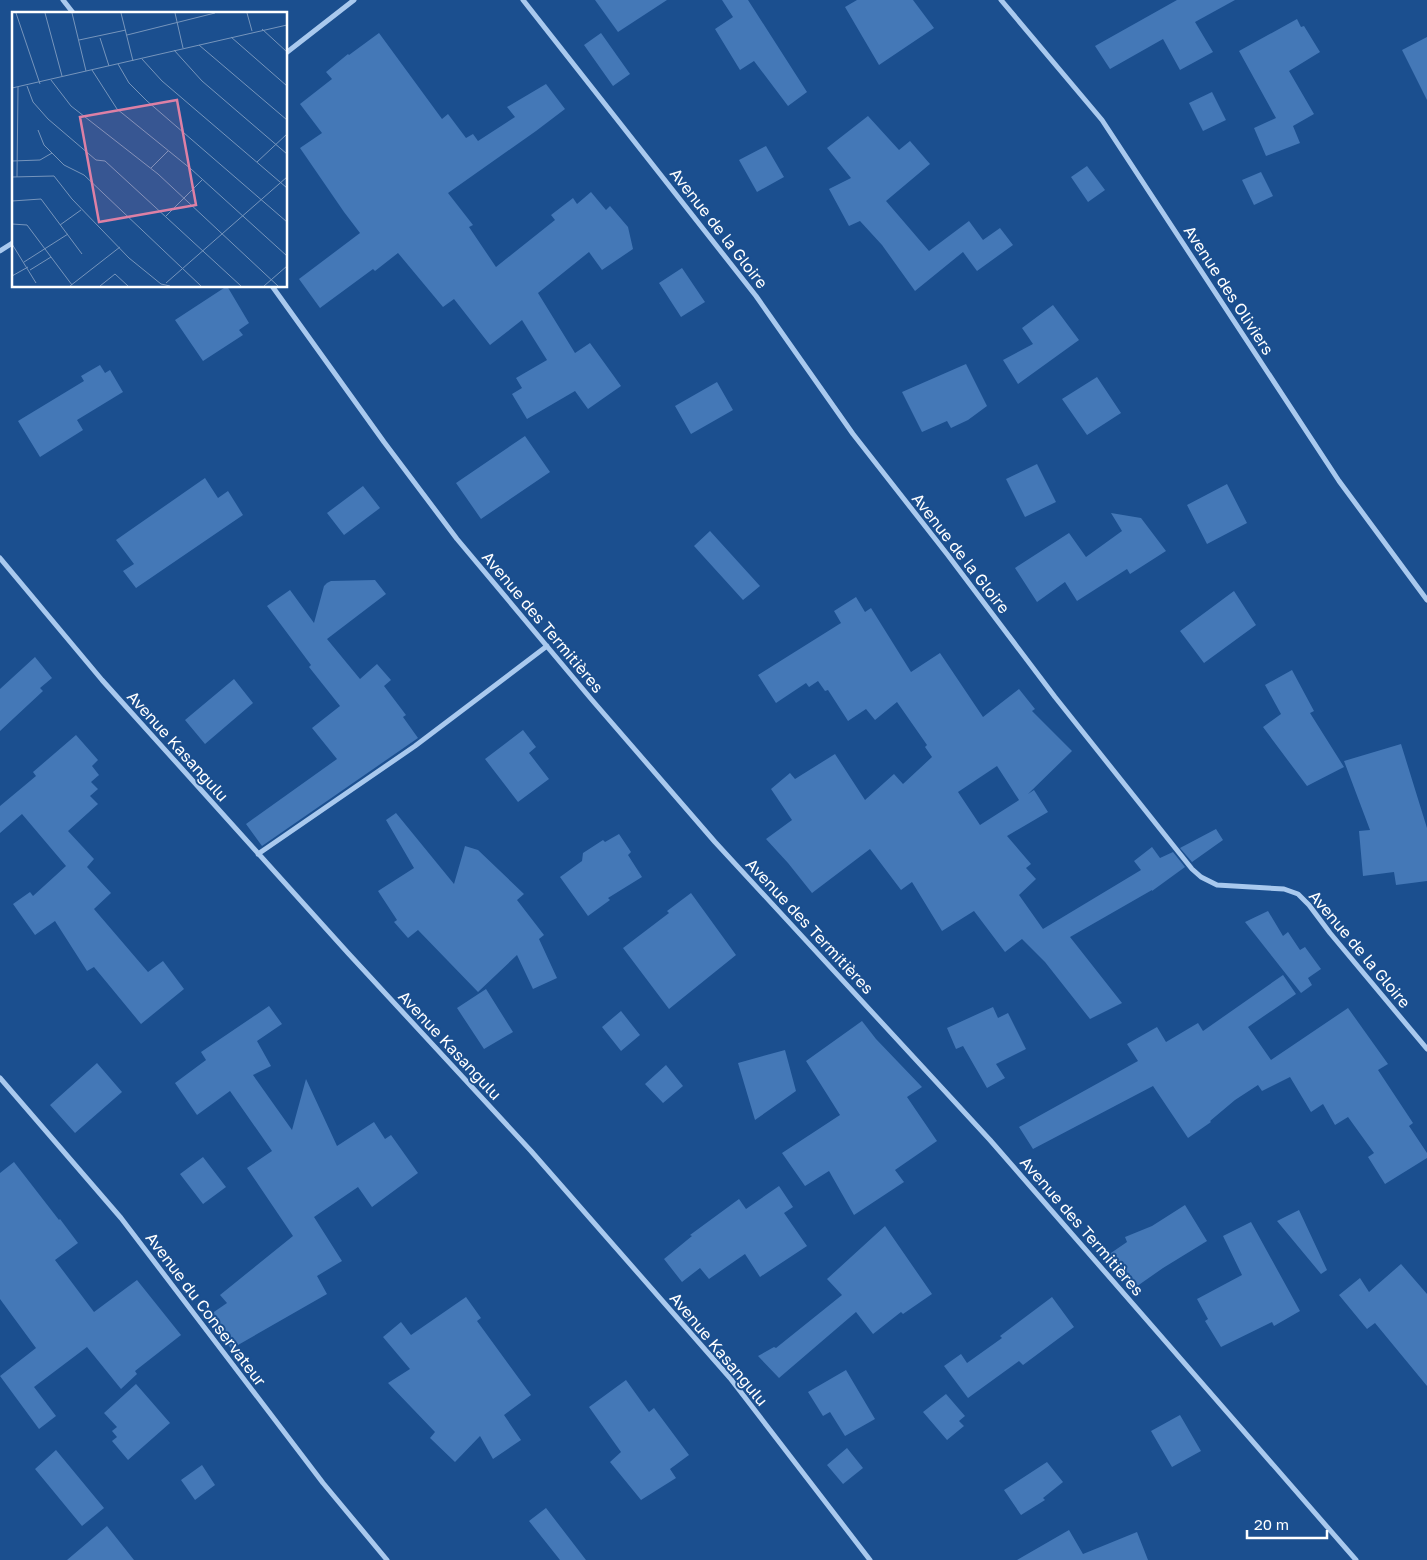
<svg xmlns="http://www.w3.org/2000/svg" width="1427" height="1560" font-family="'Golos Text',sans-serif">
<rect width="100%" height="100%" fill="#1b4f8f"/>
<!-- building -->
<path fill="#4478b7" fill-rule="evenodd" d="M 595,0 L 667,0 L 618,32 Z
M 722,0 L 748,0 L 807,92 L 788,106 L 754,61 L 740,70 L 715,29 L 733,17 Z
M 857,0 L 913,0 L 934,28 L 879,65 L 845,7 Z
M 1177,0 L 1235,0 L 1195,22 L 1213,52 L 1180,70 L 1163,39 L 1110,69 L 1095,46 Z
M 1297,19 L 1301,27 L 1304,26 L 1320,52 L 1289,71 L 1314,114 L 1293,126 L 1300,143 L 1266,156 L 1254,128 L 1276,118 L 1239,51 Z
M 379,33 L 442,119 L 448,114 L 466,138 L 473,134 L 478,141 L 515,117 L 507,107 L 546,84 L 565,109 L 536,131 L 448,193 L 473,225 L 469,227 L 496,267 L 555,220 L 551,215 L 573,198 L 577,204 L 591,192 L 606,210 L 610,206 L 628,227 L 633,249 L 602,270 L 589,252 L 538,293 L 575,353 L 590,343 L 621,386 L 588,409 L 575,391 L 527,419 L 512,394 L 522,388 L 516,378 L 547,360 L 522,320 L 490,345 L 454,299 L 443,307 L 398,253 L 375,271 L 373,269 L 320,308 L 299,279 L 360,233 L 344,212 L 300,148 L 322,133 L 300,104 L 332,79 L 326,72 L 348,54 L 349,55 Z
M 601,33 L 630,74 L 613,86 L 584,45 Z
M 1427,37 L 1427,100 L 1402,50 Z
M 1212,92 L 1226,120 L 1203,131 L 1189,103 Z
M 868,116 L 899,150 L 910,141 L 930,164 L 886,201 L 929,251 L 969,221 L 983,240 L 1000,228 L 1013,245 L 977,271 L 963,252 L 915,291 L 882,245 L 860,221 L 849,226 L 829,189 L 851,178 L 827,148 Z
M 766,146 L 784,177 L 757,192 L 739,160 Z
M 1087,166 L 1105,190 L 1088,202 L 1071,177 Z
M 1261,172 L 1273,196 L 1254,205 L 1242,180 Z
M 682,268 L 705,302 L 681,317 L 659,283 Z
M 227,286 L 249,323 L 239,330 L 243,335 L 203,361 L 175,320 Z
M 1053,305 L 1079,340 L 1018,384 L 1003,360 L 1033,344 L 1022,328 Z
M 966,364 L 987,406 L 968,420 L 951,428 L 947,421 L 922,432 L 902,392 Z
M 100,365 L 105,373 L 110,370 L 123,392 L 77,420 L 83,430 L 40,457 L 18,421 L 84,381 L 81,376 Z
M 1097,377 L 1121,413 L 1087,435 L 1062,399 Z
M 717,382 L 733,410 L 691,434 L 675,406 Z
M 525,436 L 550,472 L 481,519 L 456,483 Z
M 1037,464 L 1056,502 L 1025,517 L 1006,479 Z
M 205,478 L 218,498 L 228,491 L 243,515 L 136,588 L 123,571 L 134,564 L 116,540 Z
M 1227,484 L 1247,523 L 1207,544 L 1187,505 Z
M 363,486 L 380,508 L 344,535 L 327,513 Z
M 1111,513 L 1141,518 L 1166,551 L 1130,574 L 1127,569 L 1077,601 L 1065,582 L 1037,602 L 1015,568 L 1069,533 L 1086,557 L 1122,531 Z
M 710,531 L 760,586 L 743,600 L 694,546 Z
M 375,580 L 386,594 L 327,639 L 360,679 L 377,664 L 391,680 L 384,686 L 406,715 L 403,717 L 418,738 L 262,846 L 246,824 L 337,759 L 312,728 L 340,706 L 309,667 L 311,665 L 267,606 L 290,590 L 314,623 L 324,586 L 327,583 L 331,581 Z
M 1234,591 L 1256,625 L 1204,663 L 1180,631 Z
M 856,597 L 865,612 L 871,608 L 911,672 L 940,653 L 983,717 L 1019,689 L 1035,709 L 1032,711 L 1072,751 L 1028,794 L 1034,790 L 1048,812 L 1007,836 L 1031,864 L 1026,868 L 1036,879 L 1019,895 L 1043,929 L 1141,870 L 1134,861 L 1152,847 L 1160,858 L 1173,852 L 1185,867 L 1152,891 L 1152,890 L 1070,937 L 1122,1003 L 1090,1019 L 1045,962 L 1022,939 L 1005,952 L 974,911 L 942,931 L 912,882 L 901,890 L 870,849 L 812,893 L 788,863 L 766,839 L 792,820 L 771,789 L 790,773 L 795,779 L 835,754 L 865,800 L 894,774 L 903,784 L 932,757 L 925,747 L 927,745 L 897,702 L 875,720 L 866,709 L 848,721 L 828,690 L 825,691 L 818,681 L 809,687 L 806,683 L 776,703 L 758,675 L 841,623 L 834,611 ZM 997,766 L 1019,800 L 980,825 L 958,792 Z
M 35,657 L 52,678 L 40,688 L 43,691 L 0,731 L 0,689 Z
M 1292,670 L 1314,711 L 1310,713 L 1344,767 L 1307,786 L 1263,727 L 1281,714 L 1265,685 Z
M 234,679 L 253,703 L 205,744 L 185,720 Z
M 523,730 L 536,747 L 529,753 L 549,779 L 518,802 L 485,759 Z
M 76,735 L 98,760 L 92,766 L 99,775 L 91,782 L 98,789 L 90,796 L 98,804 L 68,831 L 94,859 L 87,867 L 111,893 L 94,909 L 148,972 L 163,961 L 184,989 L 141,1024 L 94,967 L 87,971 L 55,921 L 35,935 L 13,904 L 30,892 L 33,896 L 66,866 L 22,814 L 0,833 L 0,806 L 36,776 L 33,772 Z
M 1401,744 L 1427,828 L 1427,881 L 1396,885 L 1394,872 L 1363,876 L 1359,831 L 1370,830 L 1344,761 Z
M 396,813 L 454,884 L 465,846 L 478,850 L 524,894 L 517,900 L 544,935 L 539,939 L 557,978 L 533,989 L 517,955 L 478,992 L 418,930 L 408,938 L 394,922 L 397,920 L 378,891 L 414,868 L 386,820 Z
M 1216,829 L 1223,840 L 1192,862 L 1180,848 Z
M 619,834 L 631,852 L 628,855 L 642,877 L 608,898 L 610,900 L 588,916 L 560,877 L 582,861 L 583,853 L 603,840 L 605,842 Z
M 691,893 L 736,955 L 669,1009 L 623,948 L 669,913 L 667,911 Z
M 1268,911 L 1283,936 L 1288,932 L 1300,950 L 1305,947 L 1321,969 L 1308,978 L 1312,985 L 1301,993 L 1245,922 Z
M 1283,975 L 1296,994 L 1248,1027 L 1271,1060 L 1348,1008 L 1388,1064 L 1378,1070 L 1413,1123 L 1409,1126 L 1427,1153 L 1427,1158 L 1385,1184 L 1368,1157 L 1374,1153 L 1348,1117 L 1335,1125 L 1323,1104 L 1311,1112 L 1290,1077 L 1262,1091 L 1258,1085 L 1235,1100 L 1210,1121 L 1211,1122 L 1188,1138 L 1153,1086 L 1033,1149 L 1019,1127 L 1138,1061 L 1127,1044 L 1157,1027 L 1166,1042 L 1198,1023 L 1203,1031 Z
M 486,989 L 513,1032 L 484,1049 L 457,1008 Z
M 269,1006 L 282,1024 L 257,1041 L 271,1066 L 253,1075 L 292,1130 L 306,1079 L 337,1146 L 374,1122 L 385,1139 L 391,1135 L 418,1173 L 372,1207 L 358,1187 L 314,1217 L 342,1261 L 317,1276 L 327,1294 L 231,1349 L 211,1314 L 227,1303 L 220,1295 L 293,1236 L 247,1168 L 272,1151 L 230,1091 L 197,1115 L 175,1083 L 206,1060 L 201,1052 Z
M 993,1007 L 998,1018 L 1008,1013 L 1026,1049 L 996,1064 L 1005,1078 L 987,1088 L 963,1046 L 956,1049 L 947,1028 Z
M 621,1011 L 640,1035 L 621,1051 L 602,1027 Z
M 862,1021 L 876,1039 L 922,1087 L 907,1097 L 937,1141 L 895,1170 L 904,1182 L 854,1215 L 829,1171 L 805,1186 L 782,1153 L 840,1115 L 806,1061 Z
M 785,1050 L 796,1091 L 755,1120 L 738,1063 Z
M 97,1063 L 122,1092 L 75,1133 L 50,1105 Z
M 666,1065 L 683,1086 L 663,1103 L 645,1084 Z
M 203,1157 L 226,1187 L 203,1204 L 180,1174 Z
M 14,1162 L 59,1220 L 60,1219 L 78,1243 L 55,1260 L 94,1312 L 137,1280 L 181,1335 L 135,1371 L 137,1374 L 121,1389 L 87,1347 L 34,1387 L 56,1416 L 39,1429 L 0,1376 L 36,1348 L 0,1299 L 0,1173 Z
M 779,1186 L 793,1207 L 784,1213 L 807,1246 L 760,1277 L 745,1254 L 709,1279 L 700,1268 L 682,1282 L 664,1259 L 692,1236 L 690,1235 L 739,1199 L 746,1209 Z
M 1185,1205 L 1207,1241 L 1163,1268 L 1133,1289 L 1108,1255 L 1127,1242 L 1125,1237 L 1152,1226 Z
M 1299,1210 L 1327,1270 L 1321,1274 L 1277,1221 Z
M 1251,1222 L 1300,1311 L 1274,1326 L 1272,1322 L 1221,1347 L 1205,1321 L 1208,1319 L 1197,1299 L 1242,1275 L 1223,1236 Z
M 885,1226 L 932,1294 L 903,1314 L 901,1312 L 873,1334 L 856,1312 L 779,1378 L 758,1356 L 774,1347 L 776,1348 L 842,1295 L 827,1279 Z
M 1401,1264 L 1427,1294 L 1427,1386 L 1375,1323 L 1367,1329 L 1339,1295 L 1360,1278 L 1369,1292 Z
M 466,1297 L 481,1318 L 477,1321 L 531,1395 L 504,1415 L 521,1440 L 493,1459 L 480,1436 L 455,1462 L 430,1438 L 435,1432 L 388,1383 L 410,1369 L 383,1337 L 401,1322 L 411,1335 Z
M 1052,1297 L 1074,1327 L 1023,1365 L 1019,1361 L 968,1398 L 944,1366 L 961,1354 L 967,1363 L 1002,1338 L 1000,1336 Z
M 846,1370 L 875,1419 L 845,1436 L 830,1412 L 823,1416 L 808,1392 Z
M 626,1380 L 649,1412 L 654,1408 L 689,1455 L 670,1469 L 676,1478 L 641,1500 L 610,1462 L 621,1452 L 589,1407 Z
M 136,1384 L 170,1423 L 128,1460 L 112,1441 L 117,1437 L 112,1431 L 117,1427 L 104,1413 Z
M 946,1394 L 965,1416 L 959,1421 L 964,1426 L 947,1440 L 923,1412 Z
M 1180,1415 L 1201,1451 L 1172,1467 L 1151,1431 Z
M 847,1448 L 863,1468 L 843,1484 L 827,1465 Z
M 56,1450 L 104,1508 L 82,1526 L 35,1469 Z
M 1047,1462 L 1063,1482 L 1043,1498 L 1045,1500 L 1021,1515 L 1004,1490 Z
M 202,1465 L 215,1485 L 195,1500 L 181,1480 Z
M 546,1508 L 586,1560 L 560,1560 L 529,1521 Z
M 107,1526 L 134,1560 L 67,1560 Z
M 1069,1530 L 1083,1554 L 1137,1532 L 1148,1560 L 1017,1560 Z"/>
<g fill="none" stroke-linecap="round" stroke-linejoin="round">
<!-- minor -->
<path stroke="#a9c9ee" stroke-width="5" d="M 63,0 L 74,14
M 523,0 L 756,296 L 853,434 L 947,554 L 1055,697 L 1192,869 L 1201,877 L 1217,885 L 1284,889 L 1298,894 L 1309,905 L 1330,933 L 1427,1049
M 1001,0 L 1102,120 L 1339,481 L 1427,600
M 286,53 L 354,0
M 0,251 L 14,242
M 272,286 L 384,442 L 457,539 L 592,700 L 715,842 L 990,1140 L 1356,1560
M 0,558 L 102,680 L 348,953 L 531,1151 L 730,1378 L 870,1560
M 258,854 L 415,746 L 547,646
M 0,1078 L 121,1218 L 323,1483 L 387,1560"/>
</g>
<g text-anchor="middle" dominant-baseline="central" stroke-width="4" stroke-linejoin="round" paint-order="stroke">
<!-- street labels -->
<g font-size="16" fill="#fff" stroke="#1b4f8f">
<text transform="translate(719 228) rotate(52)">Avenue de la Gloire</text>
<text transform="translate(1229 290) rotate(57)">Avenue des Oliviers</text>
<text transform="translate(961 553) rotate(52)">Avenue de la Gloire</text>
<text transform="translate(543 622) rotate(50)">Avenue des Termitières</text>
<text transform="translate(178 746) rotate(48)">Avenue Kasangulu</text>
<text transform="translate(810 926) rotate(47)">Avenue des Termitières</text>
<text transform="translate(1360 949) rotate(50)">Avenue de la Gloire</text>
<text transform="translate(450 1045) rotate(47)">Avenue Kasangulu</text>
<text transform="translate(1082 1226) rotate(49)">Avenue des Termitières</text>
<text transform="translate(206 1309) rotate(53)">Avenue du Conservateur</text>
<text transform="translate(719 1349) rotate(50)">Avenue Kasangulu</text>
</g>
</g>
<!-- overview -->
<g transform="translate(12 12)">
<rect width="275" height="275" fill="#1b4f8f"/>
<path fill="none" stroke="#7695bc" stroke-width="1" d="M 4,1 L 28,72M 33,1 L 50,64M 60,1 L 74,59M 109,1 L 121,49M 163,1 L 171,36M 235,1 L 240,19M 250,17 L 275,40M 115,23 L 203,1M 219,25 L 275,74M 88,26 L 97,54M 67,28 L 114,18M 187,33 L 275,108M 162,38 L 190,69 L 275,142M 130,47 L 150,69 L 275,176M 106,52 L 117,71 L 135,89 L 275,210M 80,58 L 105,97 L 179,157 L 275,244M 39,68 L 59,94 L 146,162 L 266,274M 15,74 L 21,90 L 36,107 L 84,148 L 93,149 L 229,274M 0,76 L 275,13M 26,118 L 32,133 L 52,153 L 72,163 L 189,274M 0,149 L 28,148 L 40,141M 245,150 L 275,122M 139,156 L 156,139M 0,165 L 42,164 L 60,187 L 117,246 L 149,272 L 158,274M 5,165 L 6,75M 0,189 L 29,187 L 70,242M 154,204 L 190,168M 0,212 L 15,213 L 60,273M 48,213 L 69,198M 0,232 L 24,271M 12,250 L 56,222M 18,258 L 39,245M 0,264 L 16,255M 154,271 L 275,165M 58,274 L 108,235M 88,274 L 103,262 L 116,274M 252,274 L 275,254"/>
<path fill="#dd80a5" fill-opacity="0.15" stroke="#dd80a5" stroke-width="2.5" d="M 165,88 L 184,193 L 87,210 L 68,105 Z"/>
<rect width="275" height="275" fill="none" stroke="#fff" stroke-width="2.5"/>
</g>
<!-- scale -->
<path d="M1247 1530v8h80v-8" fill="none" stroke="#ffffff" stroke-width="2.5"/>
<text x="1254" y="1530" font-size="15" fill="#ffffff" stroke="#1b4f8f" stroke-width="4" paint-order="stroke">20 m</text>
</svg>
